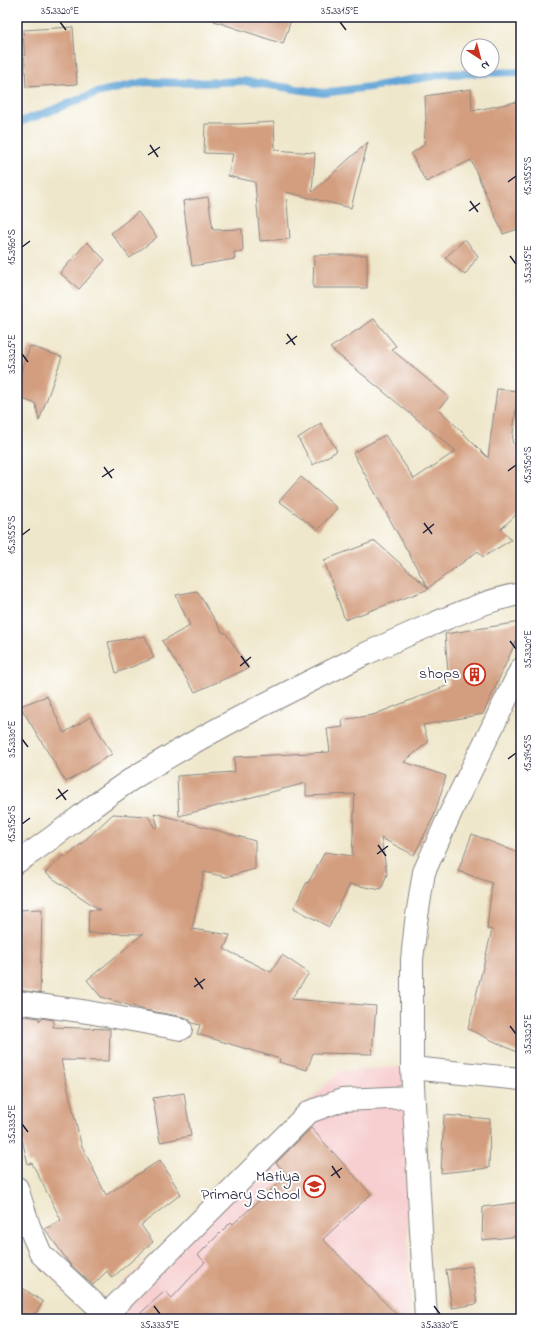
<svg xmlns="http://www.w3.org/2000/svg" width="538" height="1336" font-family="'Indie Flower',sans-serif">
<rect width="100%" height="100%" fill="#fff"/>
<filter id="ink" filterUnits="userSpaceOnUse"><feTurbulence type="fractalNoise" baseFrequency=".025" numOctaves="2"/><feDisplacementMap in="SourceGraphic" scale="8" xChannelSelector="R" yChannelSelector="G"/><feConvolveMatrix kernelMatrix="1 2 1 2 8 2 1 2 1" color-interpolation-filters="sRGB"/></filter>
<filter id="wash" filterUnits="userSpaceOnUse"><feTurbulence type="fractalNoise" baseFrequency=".012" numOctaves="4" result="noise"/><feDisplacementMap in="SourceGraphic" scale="16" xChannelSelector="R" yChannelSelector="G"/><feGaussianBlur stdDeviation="0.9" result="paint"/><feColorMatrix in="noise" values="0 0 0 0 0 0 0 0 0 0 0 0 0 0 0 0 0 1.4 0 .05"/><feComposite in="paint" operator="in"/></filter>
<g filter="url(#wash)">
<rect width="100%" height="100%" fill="#efe7cb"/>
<!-- built -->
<path fill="#f7cfd0" d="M 406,1066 L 409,1319 L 123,1319 L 106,1300 L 339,1072 Z"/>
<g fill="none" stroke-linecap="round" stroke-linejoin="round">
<!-- stream -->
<path stroke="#62a5d6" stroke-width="8" d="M 17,123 L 45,113 L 96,93 L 145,82 L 198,83 L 242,81 L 323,93 L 370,87 L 444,74 L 521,72"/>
</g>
<g id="blocks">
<!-- building -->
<path fill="#d39e7f" d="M 214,17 L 292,17 L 283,44 L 214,21 Z
M 73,27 L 77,84 L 26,87 L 23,30 Z
M 471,89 L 472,111 L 521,101 L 521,228 L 503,234 L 471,160 L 426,182 L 411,154 L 424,145 L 426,118 L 425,96 Z
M 274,122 L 275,150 L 315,153 L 312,192 L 368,142 L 351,208 L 286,192 L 290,239 L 260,241 L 255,182 L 228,176 L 233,154 L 204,153 L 205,124 L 240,124 Z
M 208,197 L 213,230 L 242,229 L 243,252 L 234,252 L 235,259 L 192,266 L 183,201 Z
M 138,212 L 157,237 L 130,258 L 111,233 Z
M 465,239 L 478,256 L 465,275 L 445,258 Z
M 87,242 L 105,260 L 79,289 L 60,273 Z
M 314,255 L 367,255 L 367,288 L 313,288 Z
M 374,319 L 396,346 L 391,349 L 449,397 L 439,409 L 488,458 L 497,389 L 518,391 L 512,442 L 521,452 L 521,510 L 501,529 L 511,540 L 483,557 L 478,551 L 428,588 L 353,453 L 385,435 L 414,479 L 456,451 L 330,348 Z
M 30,346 L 62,357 L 39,421 L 36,404 L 17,397 L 17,382 Z
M 321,423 L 337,451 L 313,465 L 298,438 Z
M 301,477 L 337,508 L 318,530 L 279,501 Z
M 375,541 L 429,589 L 345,620 L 324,560 Z
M 197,591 L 223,633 L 225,632 L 249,668 L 195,692 L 162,641 L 190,626 L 176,595 Z
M 521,622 L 521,630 L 483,714 L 423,725 L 428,742 L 404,762 L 446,776 L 434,816 L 414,855 L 381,838 L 387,874 L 381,890 L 350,884 L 329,927 L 294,908 L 307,882 L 308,883 L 325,852 L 352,856 L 355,794 L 306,796 L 306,783 L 179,816 L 177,776 L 235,772 L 234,757 L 330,752 L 327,729 L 343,727 L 342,720 L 373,715 L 449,685 L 445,634 Z
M 145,636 L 154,658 L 116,673 L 108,642 Z
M 47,696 L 64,733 L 90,717 L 112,754 L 66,782 L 20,706 Z
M 154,813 L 255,841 L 255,869 L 226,877 L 204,872 L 192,929 L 230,935 L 224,949 L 271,972 L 282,955 L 309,973 L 291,999 L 376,1006 L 372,1054 L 313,1053 L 307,1070 L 279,1062 L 280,1059 L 197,1034 L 200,1025 L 192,1023 L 189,1019 L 184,1017 L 145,1010 L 101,997 L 87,980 L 143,934 L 88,933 L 89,910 L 100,910 L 45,873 L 64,855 L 66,858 L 113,814 L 148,816 L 155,828 L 158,826 Z
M 472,834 L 521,854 L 521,1054 L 468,1029 L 492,930 L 487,929 L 492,883 L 458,871 Z
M 42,909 L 40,993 L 17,990 L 17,910 Z
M 17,1015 L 39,1018 L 39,1021 L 42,1018 L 54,1020 L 53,1027 L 110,1029 L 109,1061 L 61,1060 L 81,1144 L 106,1195 L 160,1160 L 181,1194 L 141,1225 L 153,1242 L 112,1278 L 107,1271 L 93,1285 L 69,1263 L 45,1229 L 61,1220 L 32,1163 L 28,1164 L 17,1119 Z
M 184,1093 L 191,1136 L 160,1142 L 153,1098 Z
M 444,1115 L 490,1119 L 489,1168 L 441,1173 Z
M 311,1128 L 371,1194 L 323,1239 L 401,1319 L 134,1319 L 165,1291 L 172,1298 L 205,1262 L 198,1255 L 231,1222 L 233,1224 L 288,1175 L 276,1163 Z
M 521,1202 L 521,1236 L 482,1240 L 483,1207 Z
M 472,1266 L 477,1304 L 452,1308 L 446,1270 Z
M 17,1284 L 43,1302 L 32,1319 L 17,1319 Z"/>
</g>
</g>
<g filter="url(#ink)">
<use href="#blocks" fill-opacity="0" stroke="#888483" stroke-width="1"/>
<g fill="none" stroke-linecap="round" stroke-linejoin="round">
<defs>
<path id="minor" d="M 17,862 C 58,836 94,803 135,777 C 207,732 284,694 361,656 C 385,645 409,634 433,624 C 462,612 490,599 521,594
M 17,1002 L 88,1012 L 181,1029
M 412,1068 L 521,1079
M 17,1188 L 29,1226 L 41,1254 L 111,1319
M 98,1319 L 107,1314 L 309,1112 L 342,1100 L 413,1097
M 426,1319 L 412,1068 L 412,960 L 416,922 L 424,872 L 455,803 L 521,669"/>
</defs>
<!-- minor casing -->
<use href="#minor" stroke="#888483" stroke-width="24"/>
<!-- minor -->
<use href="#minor" stroke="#fff" stroke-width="22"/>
</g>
</g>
<!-- ticks -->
<path fill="none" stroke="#22223b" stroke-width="1.5" d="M 60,22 L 66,30M 340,22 L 346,30M 150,145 L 158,157M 148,155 L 160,147M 508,182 L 516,176M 470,201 L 478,212M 469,211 L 480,203M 22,247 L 30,241M 510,256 L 516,264M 287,334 L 295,345M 286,344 L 297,336M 22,354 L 28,362M 104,467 L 112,478M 508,471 L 516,465M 102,477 L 114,469M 424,523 L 432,534M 423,533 L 434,524M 22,535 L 30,529M 510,641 L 516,649M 241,656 L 249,667M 240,666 L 251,657M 22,739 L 28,747M 508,759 L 516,753M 58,789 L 66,800M 56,799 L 68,790M 22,824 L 30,818M 378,845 L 386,856M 377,854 L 388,846M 195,978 L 203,989M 194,987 L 205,979M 510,1026 L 516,1034M 22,1124 L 28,1132M 332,1166 L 340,1178M 331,1176 L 342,1168M 154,1306 L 160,1314M 434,1306 L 440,1314"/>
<!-- icons -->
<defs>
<symbol id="building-ring" viewBox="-11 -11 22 22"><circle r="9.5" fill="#fff" stroke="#c8321e" stroke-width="1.5"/><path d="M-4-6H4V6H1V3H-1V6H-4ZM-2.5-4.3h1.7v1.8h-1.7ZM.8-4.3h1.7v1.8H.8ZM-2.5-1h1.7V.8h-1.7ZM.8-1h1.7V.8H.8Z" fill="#c8321e"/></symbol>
<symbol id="school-ring" viewBox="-11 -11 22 22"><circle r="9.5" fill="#fff" stroke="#c8321e" stroke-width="1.5"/><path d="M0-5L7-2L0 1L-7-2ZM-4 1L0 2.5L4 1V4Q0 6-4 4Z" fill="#c8321e"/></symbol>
</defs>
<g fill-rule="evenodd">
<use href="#building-ring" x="462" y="662" width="25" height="25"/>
<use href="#school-ring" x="302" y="1174" width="25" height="25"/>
</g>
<g text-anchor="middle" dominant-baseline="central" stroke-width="4" stroke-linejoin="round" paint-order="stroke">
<!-- poi labels -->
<g font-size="16" fill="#22223b" stroke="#fff" text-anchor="end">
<text x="460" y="674">shops</text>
<text x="300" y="1177">Matiya<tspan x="300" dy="18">Primary School</tspan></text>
</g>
</g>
<!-- margin -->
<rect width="538" height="1336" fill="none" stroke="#fff" stroke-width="44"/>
<!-- north arrow -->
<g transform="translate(480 58) rotate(144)"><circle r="19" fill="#ffffff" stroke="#a7a7b1"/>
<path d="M0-3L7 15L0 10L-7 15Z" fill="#c8321e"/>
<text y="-6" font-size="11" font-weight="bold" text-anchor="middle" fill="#22223b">N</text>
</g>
<rect x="22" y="22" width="494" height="1292" fill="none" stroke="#22223b" stroke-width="1.5"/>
<g font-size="10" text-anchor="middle" fill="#22223b">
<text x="60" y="14">35.3320°E</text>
<text x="340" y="14">35.3315°E</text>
<text transform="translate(527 176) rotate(-90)" y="4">15.3955°S</text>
<text transform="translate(11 247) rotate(-90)" y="4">15.3960°S</text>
<text transform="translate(527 264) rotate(-90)" y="4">35.3315°E</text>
<text transform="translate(11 354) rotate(-90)" y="4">35.3325°E</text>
<text transform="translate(527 465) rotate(-90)" y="4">15.3950°S</text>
<text transform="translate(11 535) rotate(-90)" y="4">15.3955°S</text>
<text transform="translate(527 649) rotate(-90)" y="4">35.3320°E</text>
<text transform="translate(11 739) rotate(-90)" y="4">35.3330°E</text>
<text transform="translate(527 753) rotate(-90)" y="4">15.3945°S</text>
<text transform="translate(11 824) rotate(-90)" y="4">15.3950°S</text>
<text transform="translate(527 1034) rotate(-90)" y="4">35.3325°E</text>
<text transform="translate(11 1124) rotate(-90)" y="4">35.3335°E</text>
<text x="160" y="1328">35.3335°E</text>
<text x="440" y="1328">35.3330°E</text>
</g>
</svg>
